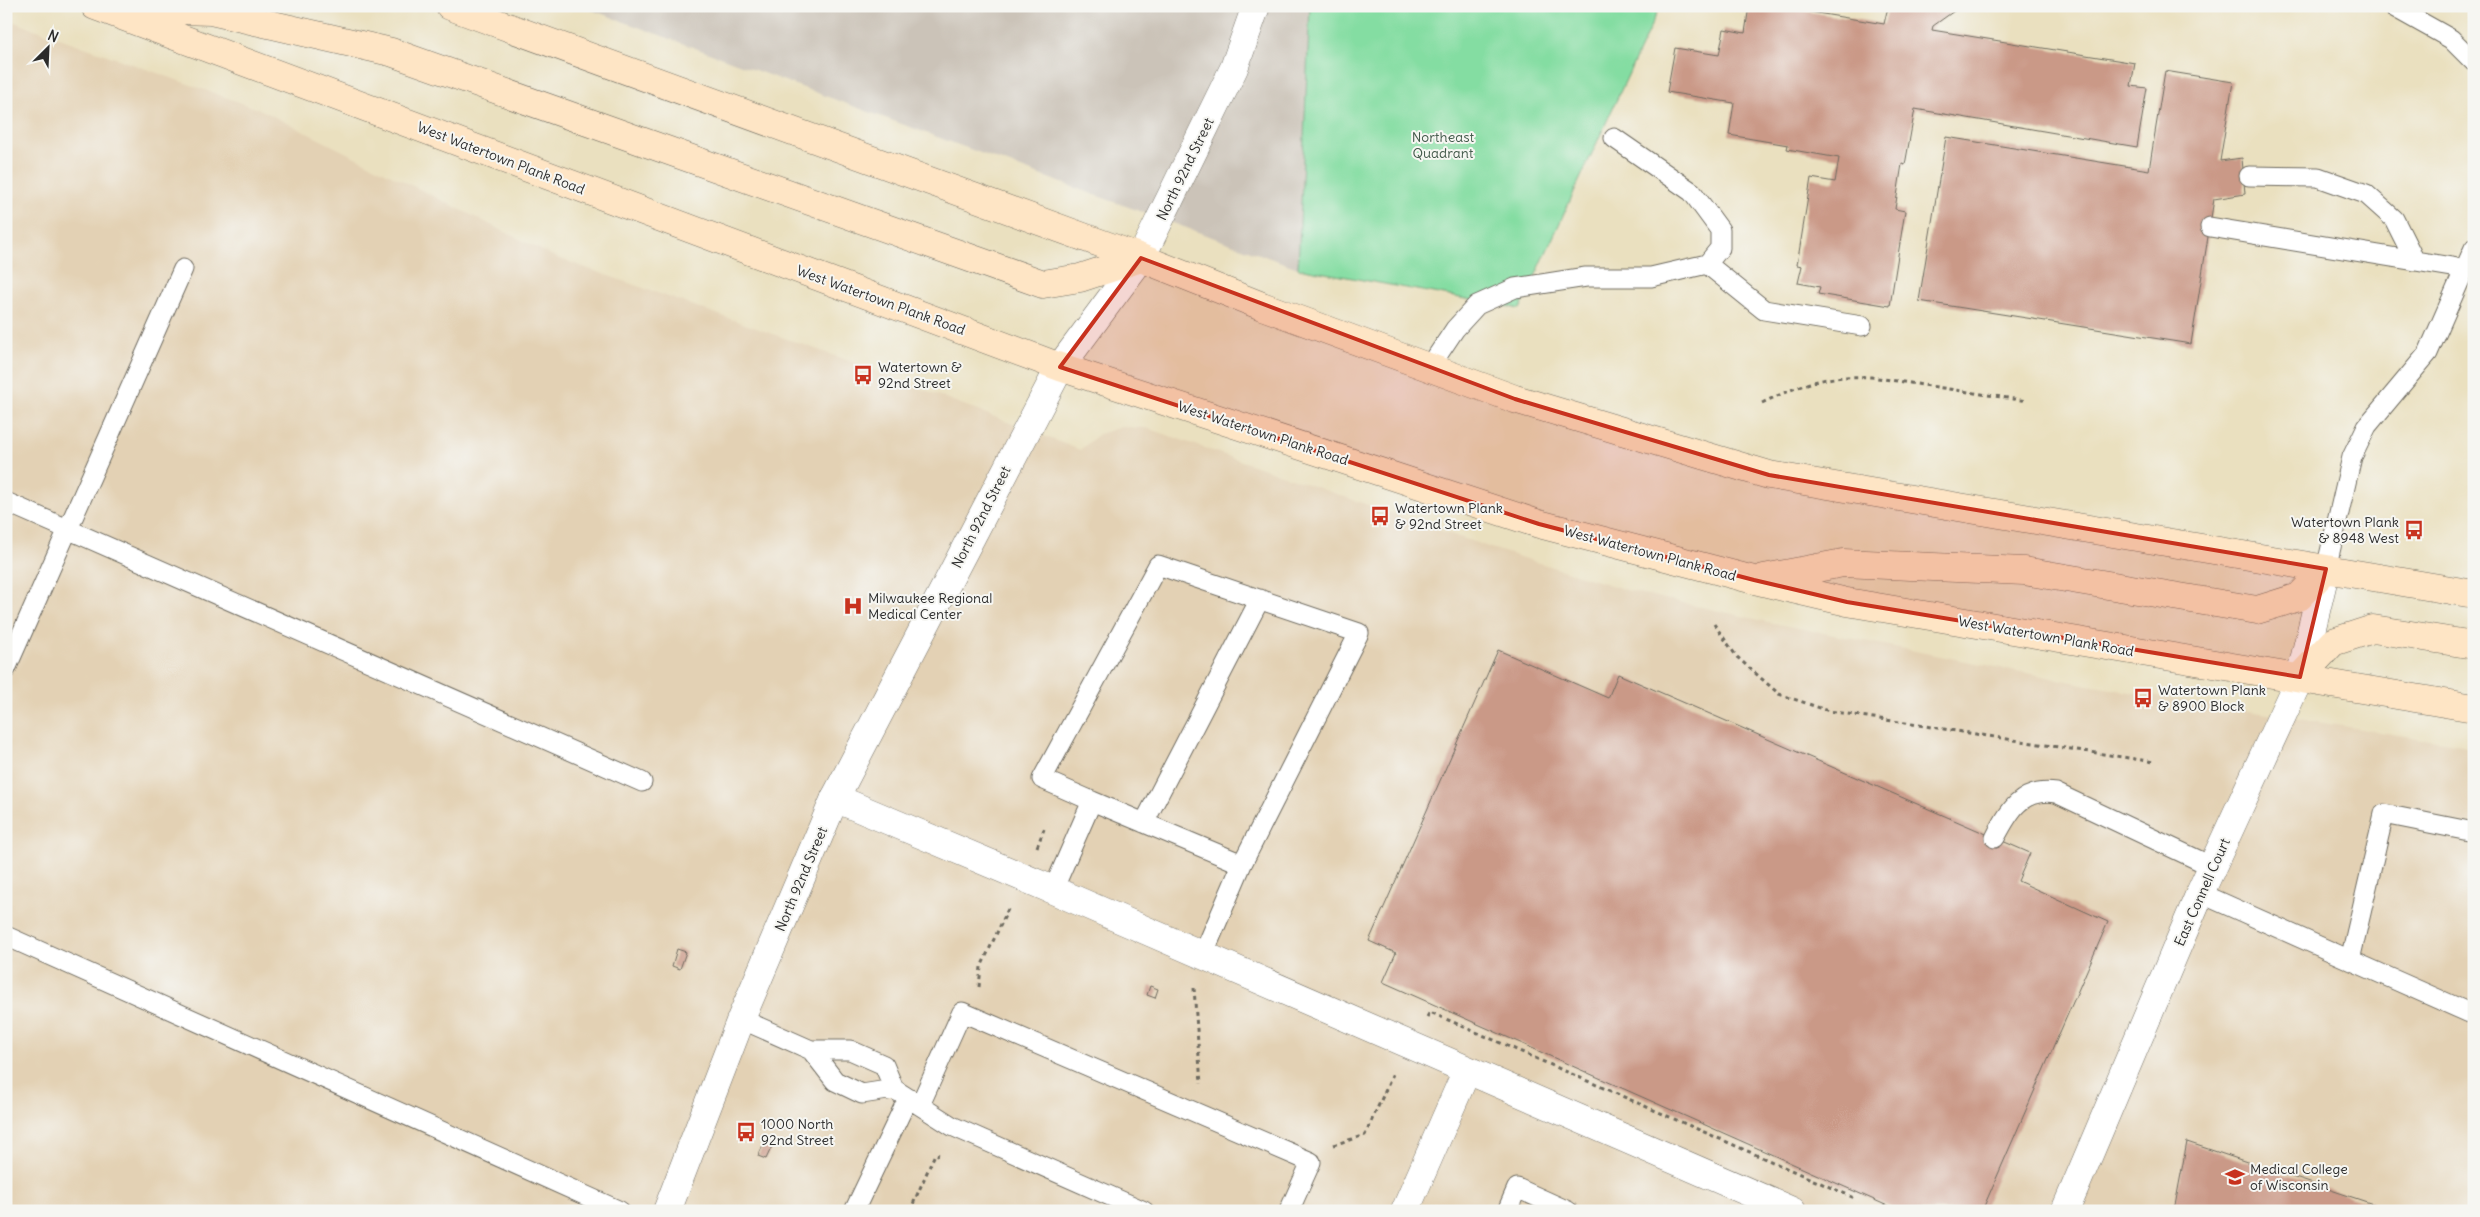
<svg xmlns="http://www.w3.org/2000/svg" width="2480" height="1217" font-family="Delius,sans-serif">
<rect width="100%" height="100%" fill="#f6f6f2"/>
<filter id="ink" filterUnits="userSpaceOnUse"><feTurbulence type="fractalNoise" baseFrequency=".02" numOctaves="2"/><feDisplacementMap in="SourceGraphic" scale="10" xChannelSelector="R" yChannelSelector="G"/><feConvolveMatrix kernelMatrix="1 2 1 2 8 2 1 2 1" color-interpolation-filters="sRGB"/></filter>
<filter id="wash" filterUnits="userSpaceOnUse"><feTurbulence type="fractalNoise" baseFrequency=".0096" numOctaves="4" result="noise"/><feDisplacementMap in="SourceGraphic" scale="20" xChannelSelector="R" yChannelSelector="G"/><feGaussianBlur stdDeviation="1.12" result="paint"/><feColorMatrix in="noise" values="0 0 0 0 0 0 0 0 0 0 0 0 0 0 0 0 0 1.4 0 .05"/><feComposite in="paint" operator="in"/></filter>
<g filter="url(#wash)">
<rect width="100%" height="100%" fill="#eae0bf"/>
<!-- built -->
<path fill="#e3d1b4" d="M 6,19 L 261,110 L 555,257 L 855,363 L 1080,450 L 1099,434 L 1121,427 L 1147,428 L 1491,548 L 1630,591 L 1768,622 L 2093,686 L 2474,747 L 2474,1211 L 6,1211 Z"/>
<!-- industrial -->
<path fill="#cbc3b8" d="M 581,6 L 1310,6 L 1298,268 L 1059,182 Z"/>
<!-- green -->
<path fill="#84dda2" stroke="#588466" d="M 1310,6 L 1660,6 L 1520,309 L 1298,268 Z"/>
<g id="blocks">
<!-- building -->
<path fill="#ca9987" d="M 1749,6 L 1774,6 L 1884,24 L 1887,11 L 1894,6 L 1961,6 L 1933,26 L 1932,30 L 2135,63 L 2131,86 L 2147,88 L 2137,147 L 1915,109 L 1905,165 L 1902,164 L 1895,209 L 1905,211 L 1890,306 L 1818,294 L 1820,287 L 1798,283 L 1802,266 L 1797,265 L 1811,178 L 1835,182 L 1839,158 L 1787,149 L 1788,145 L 1729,135 L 1734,103 L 1667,92 L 1675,48 L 1719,55 L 1724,29 L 1745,33 Z
M 2165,71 L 2233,82 L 2220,161 L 2242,158 L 2245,194 L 2214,199 L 2191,344 L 1919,301 L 1946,137 L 2149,170 Z
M 1498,650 L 1608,698 L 1618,674 L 2030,853 L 2018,881 L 2108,922 L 1982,1211 L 1899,1211 L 1383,982 L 1396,953 L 1369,941 Z
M 677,949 L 686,952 L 680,969 L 672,966 Z
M 1150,986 L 1158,989 L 1155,998 L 1147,995 Z
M 765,1141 L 773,1144 L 766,1159 L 758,1156 Z
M 2187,1142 L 2391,1210 L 2391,1211 L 2174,1211 Z"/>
</g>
</g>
<g filter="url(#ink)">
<use href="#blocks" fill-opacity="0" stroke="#6e6a5f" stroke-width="1"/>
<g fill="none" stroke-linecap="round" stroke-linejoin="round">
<defs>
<path id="service" d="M 2392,6 L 2451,39 L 2474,62
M 2249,176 L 2318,177 L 2366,194 L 2394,219 L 2415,261
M 2210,227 L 2464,269
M 1707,264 L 1764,310 L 1862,326
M 1429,368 L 1455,329 L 1477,305 L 1515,288 L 1586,277 L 1651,277 L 1707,264 L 1720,248 L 1720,230 L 1692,192 L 1614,138
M 6,502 L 642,782
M 2326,569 L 2352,457 L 2367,426 L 2428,353 L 2474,248
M 6,669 L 183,269
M 1092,801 L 1242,864
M 1144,823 L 1260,599
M 1995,838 C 2009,811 2021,788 2056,793 L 2213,867
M 1053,890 L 1092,801 L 1042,779 L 1158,565 L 1359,633 L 1242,864 L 1203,955
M 2200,893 L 2350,960 L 2384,814 L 2474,832
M 6,936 L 620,1211
M 2350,960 L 2474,1015
M 741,1019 L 811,1050 L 850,1050 L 884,1065 L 894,1089 L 952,1126 L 1144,1211
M 811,1050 L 835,1081 L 862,1094 L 894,1089
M 920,1105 L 962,1012 L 1311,1162 L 1289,1211
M 854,1211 L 908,1098
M 1507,1211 L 1517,1188 L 1568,1211"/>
<path id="minor" d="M 1141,258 L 1234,68 L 1256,6
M 835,798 L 1053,890 L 1792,1211
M 1405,1211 L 1467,1070
M 2065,1211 L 2200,893 L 2300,677 L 2326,569"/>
<path id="tertiary" d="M 667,1211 L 741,1019 L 835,798 L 1060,367 L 1141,258"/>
<path id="secondary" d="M 95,6 L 1060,367 L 1539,524 L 1754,580 L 1847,602 L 2474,708
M 450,6 L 1141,258 L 1262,306 L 1515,399 L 1769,475 L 2474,594
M 121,8 L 211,11 L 391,52 L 1043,284 L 1080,278 L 1141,258
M 1764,578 L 1843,563 L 2024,571 L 2257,610 L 2299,597 L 2326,569
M 2300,677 L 2333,642 L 2373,629 L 2474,645"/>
</defs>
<!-- service casing -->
<use href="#service" stroke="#6e6a5f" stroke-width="21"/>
<!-- minor casing -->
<use href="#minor" stroke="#6e6a5f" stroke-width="29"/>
<!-- tertiary casing -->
<use href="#tertiary" stroke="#6e6a5f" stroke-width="29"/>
<!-- secondary casing -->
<use href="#secondary" stroke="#6e6a5f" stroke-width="29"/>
<!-- path -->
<path stroke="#6e6a5f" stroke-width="3" stroke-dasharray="4 4" stroke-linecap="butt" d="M 1762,403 C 1804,383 1824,375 1871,377 L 2027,401
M 1714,624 L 1737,657 L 1779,694 L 1829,711 L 2154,762
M 1037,847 L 1044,829
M 979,987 L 981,967 L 1009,907
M 1194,988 L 1201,1084
M 1427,1017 L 1430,1012 L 1857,1199
M 1333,1145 L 1365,1135 L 1393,1074
M 910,1211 L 935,1154 L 939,1155"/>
<!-- service -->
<use href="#service" stroke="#fff" stroke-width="19"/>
<!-- minor -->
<use href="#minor" stroke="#fff" stroke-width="28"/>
<!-- tertiary -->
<use href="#tertiary" stroke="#fff" stroke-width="28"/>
<!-- secondary -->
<use href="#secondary" stroke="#fee5c5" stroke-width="28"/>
</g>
</g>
<!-- marked area -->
<path fill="#c8321e" fill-opacity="0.2" stroke="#c8321e" stroke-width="4" stroke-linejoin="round" d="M 1141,258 L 1515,399 L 1769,475 L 2326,569 L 2300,677 L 1847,602 L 1754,580 L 1539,524 L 1060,367 Z"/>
<!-- icons -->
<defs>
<symbol id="bus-bare" viewBox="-9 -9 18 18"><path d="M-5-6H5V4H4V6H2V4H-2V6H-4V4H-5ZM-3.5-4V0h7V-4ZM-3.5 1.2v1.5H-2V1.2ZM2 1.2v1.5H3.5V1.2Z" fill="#c8321e" stroke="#f6f6f2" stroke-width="2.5" paint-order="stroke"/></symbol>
<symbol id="hospital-bare" viewBox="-9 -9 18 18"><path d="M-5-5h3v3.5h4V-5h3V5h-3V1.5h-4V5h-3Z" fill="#c8321e" stroke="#f6f6f2" stroke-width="2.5" paint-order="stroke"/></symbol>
<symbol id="university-bare" viewBox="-9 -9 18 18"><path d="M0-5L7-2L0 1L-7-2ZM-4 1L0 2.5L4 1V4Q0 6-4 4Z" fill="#c8321e" stroke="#f6f6f2" stroke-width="2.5" paint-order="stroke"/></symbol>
</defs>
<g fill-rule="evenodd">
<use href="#bus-bare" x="849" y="361" width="28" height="28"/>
<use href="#bus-bare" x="1366" y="502" width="28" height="28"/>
<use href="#bus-bare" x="2400" y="516" width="28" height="28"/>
<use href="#hospital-bare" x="839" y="592" width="28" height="28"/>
<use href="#bus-bare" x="2129" y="684" width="28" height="28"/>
<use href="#bus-bare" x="732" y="1118" width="28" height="28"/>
<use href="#university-bare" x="2221" y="1163" width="28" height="28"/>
</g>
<g text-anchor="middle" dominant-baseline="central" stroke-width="4" stroke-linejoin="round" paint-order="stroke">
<!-- park labels -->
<g font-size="14" fill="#415849" stroke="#f6f6f2">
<text x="1443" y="137">Northeast<tspan x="1443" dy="16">Quadrant</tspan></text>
</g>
<!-- street labels -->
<g font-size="14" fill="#2b2b2b" stroke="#f6f6f2">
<text transform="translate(501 158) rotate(21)">West Watertown Plank Road</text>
<text transform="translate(1185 169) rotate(-64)">North 92nd Street</text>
<text transform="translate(881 300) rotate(20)">West Watertown Plank Road</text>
<text transform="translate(1263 433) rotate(18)">West Watertown Plank Road</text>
<text transform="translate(981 517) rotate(-63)">North 92nd Street</text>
<text transform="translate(1650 553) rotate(15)">West Watertown Plank Road</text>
<text transform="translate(2046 636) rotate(10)">West Watertown Plank Road</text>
<text transform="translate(801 879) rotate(-67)">North 92nd Street</text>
<text transform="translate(2202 892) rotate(-66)">East Connell Court</text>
</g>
<!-- poi labels -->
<g font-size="14" fill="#2b2b2b" stroke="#f6f6f2" text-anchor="start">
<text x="878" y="367">Watertown &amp;<tspan x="878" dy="16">92nd Street</tspan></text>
<text x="1395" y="508">Watertown Plank<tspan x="1395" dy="16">&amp; 92nd Street</tspan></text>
<text x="2399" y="522" text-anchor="end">Watertown Plank<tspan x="2399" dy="16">&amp; 8948 West</tspan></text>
<text x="868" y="598">Milwaukee Regional<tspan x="868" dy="16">Medical Center</tspan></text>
<text x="2158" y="690">Watertown Plank<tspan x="2158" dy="16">&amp; 8900 Block</tspan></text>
<text x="761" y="1124">1000 North<tspan x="761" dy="16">92nd Street</tspan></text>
<text x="2250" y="1169">Medical College<tspan x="2250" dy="16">of Wisconsin</tspan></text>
</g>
</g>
<!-- margin -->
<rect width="2480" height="1217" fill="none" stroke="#f6f6f2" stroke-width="25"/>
<!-- north arrow -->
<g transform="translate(48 48) rotate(24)" stroke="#f6f6f2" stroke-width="4" paint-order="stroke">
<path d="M0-4L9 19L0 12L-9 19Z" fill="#2b2b2b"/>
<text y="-8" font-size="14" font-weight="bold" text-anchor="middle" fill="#2b2b2b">N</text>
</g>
</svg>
